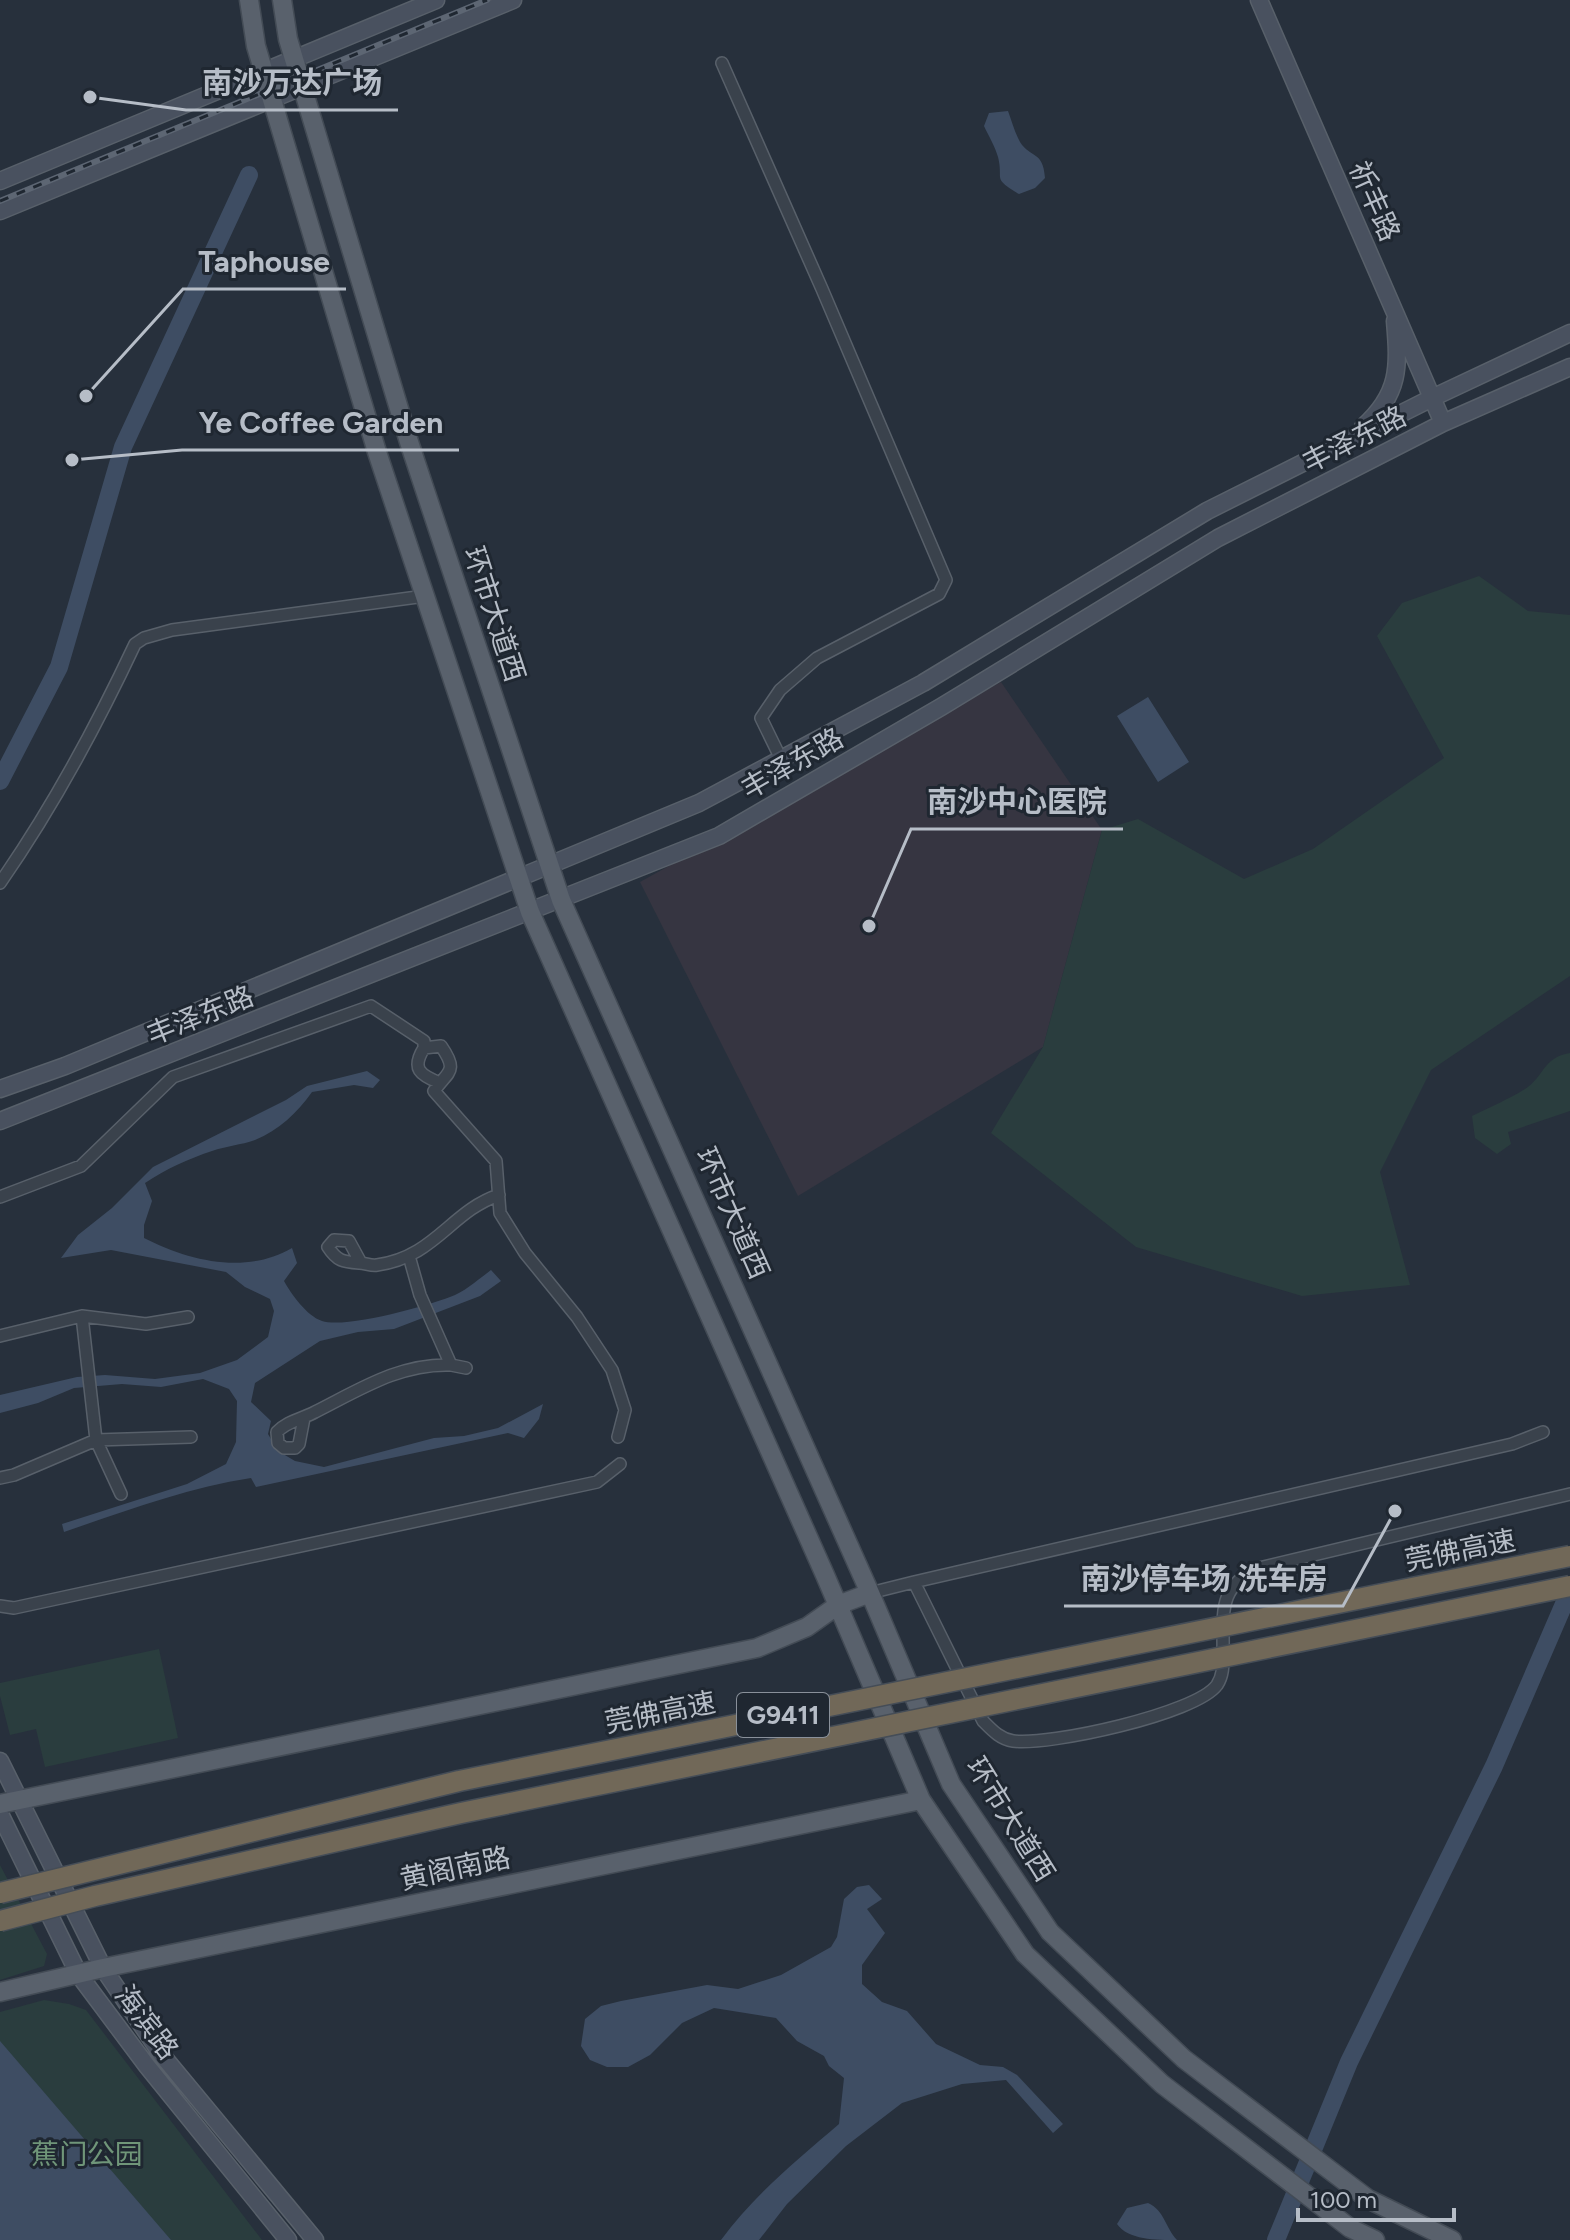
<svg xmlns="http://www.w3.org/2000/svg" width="1570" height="2240" font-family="Figtree,'Noto Sans SC',sans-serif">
<rect width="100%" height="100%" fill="#27303c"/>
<!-- medical -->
<path fill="#363541" d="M 1001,682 L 1102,830 L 1043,1047 L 798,1196 L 640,882 Z"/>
<!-- green -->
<path fill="#2a3d3e" d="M 1479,576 L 1528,611 L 1570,615 L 1570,976 L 1431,1070 L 1380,1172 L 1410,1285 L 1302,1296 L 1136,1247 L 991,1133 L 1043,1047 L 1102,830 L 1138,819 L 1244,879 L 1313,849 L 1444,758 L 1377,636 L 1402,603 Z
M 1570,1053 L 1570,1111 L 1508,1132 L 1511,1144 L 1497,1154 L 1475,1138 L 1472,1116 C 1490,1107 1509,1099 1525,1089 C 1544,1077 1543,1057 1570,1053 Z
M 159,1649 L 178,1738 L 45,1767 L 36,1729 L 10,1735 L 0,1696 L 0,1683 Z
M 0,1865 L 47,1954 L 44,1966 L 0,1980 Z
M 44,2000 L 69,2004 L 86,2010 L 262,2240 L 0,2240 L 0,2012 Z"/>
<!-- water -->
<path fill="#3e4d63" d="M 1008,111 C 1012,122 1015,133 1020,142 C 1031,159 1043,150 1045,178 L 1035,188 L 1019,194 C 991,177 1004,181 998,157 C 995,146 988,135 984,126 L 989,113 Z
M 1148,697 L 1189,762 L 1158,782 L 1117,716 Z
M 367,1071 L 380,1080 L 373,1088 L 354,1085 L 312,1092 C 297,1113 279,1130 255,1140 C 241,1145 226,1146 212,1151 C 188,1159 166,1169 145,1183 L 152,1201 L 144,1225 L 144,1238 C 189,1261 246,1275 292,1248 L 297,1263 L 284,1281 C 291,1294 307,1316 322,1321 C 346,1329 431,1305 455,1295 C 468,1289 480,1278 491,1270 L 501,1281 L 480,1296 L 394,1329 L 358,1332 L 320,1341 L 255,1383 L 251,1402 L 271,1421 L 268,1434 L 278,1451 L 295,1461 L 324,1467 L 434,1438 L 464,1436 L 498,1428 L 543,1404 L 539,1419 L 524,1438 L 508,1433 L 256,1487 L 251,1478 C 187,1488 125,1511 64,1532 L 62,1524 L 187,1484 L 226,1464 L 236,1442 L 237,1401 L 229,1389 L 203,1379 L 161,1387 L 122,1384 L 74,1388 L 38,1403 L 0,1413 L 0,1395 L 77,1377 L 105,1375 L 155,1379 L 200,1373 L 237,1360 L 268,1337 L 274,1311 L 270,1299 L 245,1287 L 226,1272 L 111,1250 L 61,1258 L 78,1235 L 112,1208 L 153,1167 L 286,1100 L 307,1086 Z
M 869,1885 L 882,1899 L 867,1909 L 885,1933 L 862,1965 L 862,1984 L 882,2002 L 907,2011 L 936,2044 L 980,2065 L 1003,2067 L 1017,2075 L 1063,2124 L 1053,2133 L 1006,2080 L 962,2084 L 902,2103 L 846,2146 L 787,2204 L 759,2240 L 721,2240 C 754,2195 797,2160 839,2124 L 844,2078 L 829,2066 L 824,2056 L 797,2041 L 776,2018 L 714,2008 L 682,2023 L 650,2055 L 628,2067 L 607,2067 L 590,2060 L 581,2046 L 585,2019 L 601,2006 L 621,2001 L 707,1985 L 738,1989 L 781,1975 L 831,1947 L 837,1937 L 844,1899 L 857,1887 Z
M 0,2041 L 171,2240 L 0,2240 Z
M 1148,2203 C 1165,2211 1165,2227 1177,2240 C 1156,2240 1128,2240 1117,2224 L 1127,2208 Z"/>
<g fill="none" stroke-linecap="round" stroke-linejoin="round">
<!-- river -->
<path stroke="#3e4d63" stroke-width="18" d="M 0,781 L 59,667 L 123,447 L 249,175
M 1276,2240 L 1349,2062 L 1494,1766 L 1570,1590"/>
<defs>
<path id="street" d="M 722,63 L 822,289 L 946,580 L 939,594 L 817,658 L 780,690 L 761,718 L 781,759
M 0,883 C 53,807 96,727 135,644 L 144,638 L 172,630 L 425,596
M 440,1083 C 420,1075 411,1069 424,1048 L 441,1046 C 459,1072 448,1071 434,1091 L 496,1161 L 500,1213 L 525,1253 L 577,1317 L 612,1370 L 625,1410 L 618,1437
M 0,1197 L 81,1166 L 173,1077 L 371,1006 L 424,1041 L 424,1048
M 409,1256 L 420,1295 L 451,1365 L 466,1368
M 361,1263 L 349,1241 L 334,1240 L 328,1247 C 337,1261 343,1262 359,1263 C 365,1263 371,1266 377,1265 C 435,1257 451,1211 499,1195
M 0,1336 L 82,1316 L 146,1324 L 188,1317
M 304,1418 L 299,1444 L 295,1448 L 284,1448 L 278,1443 L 277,1432 C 287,1421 302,1419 315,1412 C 359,1390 400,1363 451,1365
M 0,1478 L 14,1475 L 96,1440 L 82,1316
M 121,1494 L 96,1440 L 191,1437
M 914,1582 L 1512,1444 L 1543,1432
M 870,1593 L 914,1582 L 983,1721 C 992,1730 1000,1739 1013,1741 C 1048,1746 1196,1714 1217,1685 C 1223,1676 1223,1666 1223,1656 C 1224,1615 1216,1587 1259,1568 L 1570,1494
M 0,1606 L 14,1608 L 597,1482 L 620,1464"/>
<path id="secondary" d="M 1259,0 L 1443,423
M 0,181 L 436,0
M 0,211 L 513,0
M 1363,427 C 1400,394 1399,367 1395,321
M 0,1089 L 65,1066 L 699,803 L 923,683 L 1207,511 L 1432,398 L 1570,333
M 0,1121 L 719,836 L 941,707 L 1218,538 L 1443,423 L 1570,367
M 0,1761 L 103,1968 L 162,2055 L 315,2240
M 0,1814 L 79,1975 L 147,2066 L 288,2240"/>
<path id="primary" d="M 249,0 L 256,46 L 377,452 L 530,912 L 825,1575 L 921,1800 L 1025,1954 L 1162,2084 L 1350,2228 L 1375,2240
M 282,0 L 288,39 L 409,442 L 561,900 L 870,1593 L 951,1784 L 1050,1932 L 1184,2059 L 1368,2199 L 1452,2240
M 0,1804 L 757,1648 L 807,1627 L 838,1605 L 870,1593
M 0,1992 L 103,1968 L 921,1800"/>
</defs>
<!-- street casing -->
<use href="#street" stroke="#58606a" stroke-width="14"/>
<!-- secondary casing -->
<use href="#secondary" stroke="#58606a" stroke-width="19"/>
<!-- primary casing -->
<use href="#primary" stroke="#434b55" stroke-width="21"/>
<!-- street -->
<use href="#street" stroke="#3a424c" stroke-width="11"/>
<!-- secondary -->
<use href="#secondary" stroke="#49515f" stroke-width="16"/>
<!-- primary -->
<use href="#primary" stroke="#59616c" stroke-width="18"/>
<defs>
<path id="rail" d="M 0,201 L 487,0"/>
</defs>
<!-- rail casing -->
<use href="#rail" stroke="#5d6673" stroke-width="6"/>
<!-- rail -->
<use href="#rail" stroke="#1f2731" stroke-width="3" stroke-dasharray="9" stroke-linecap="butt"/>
<defs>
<path id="highway-bridge" d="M 0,1893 L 459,1781 L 1570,1556
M 0,1921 L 95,1896 L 461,1813 L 1570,1586"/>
</defs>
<!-- highway-bridge casing -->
<use href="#highway-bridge" stroke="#454d57" stroke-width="23" stroke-linecap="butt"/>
<!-- highway-bridge -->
<use href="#highway-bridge" stroke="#716858" stroke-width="20"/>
</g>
<g text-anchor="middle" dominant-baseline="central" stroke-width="6" stroke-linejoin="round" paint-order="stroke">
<!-- shield labels -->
<rect fill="#1f2731" stroke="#89909a" stroke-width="2" x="737" y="1693" width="92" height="44" rx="6"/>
<g font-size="26" font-weight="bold" fill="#b6bdc7">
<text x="783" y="1715">G9411</text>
</g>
<!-- street labels -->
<g font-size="28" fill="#b6bdc7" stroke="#1f2731">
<text transform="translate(1375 201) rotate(66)">祈丰路</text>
<text transform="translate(1354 439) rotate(-27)">丰泽东路</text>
<text transform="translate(495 614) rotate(72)">环市大道西</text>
<text transform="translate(792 763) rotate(-30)">丰泽东路</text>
<text transform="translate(200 1015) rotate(-22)">丰泽东路</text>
<text transform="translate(733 1213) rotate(66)">环市大道西</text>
<text transform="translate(1460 1550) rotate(-11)">莞佛高速</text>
<text transform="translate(660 1712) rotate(-11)">莞佛高速</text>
<text transform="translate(1011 1819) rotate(58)">环市大道西</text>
<text transform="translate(455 1868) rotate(-12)">黄阁南路</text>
<text transform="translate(147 2022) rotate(53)">海滨路</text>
</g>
<!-- park labels -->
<g font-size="28" fill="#709679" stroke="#1f2731">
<text x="87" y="2154">蕉门公园</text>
</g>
</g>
<!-- callouts -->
<path fill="none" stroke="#b6bdc7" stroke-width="3" d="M90 97L186 110H398M86 396L183 289H346M72 460L182 450H459M869 926L911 829H1123M1395 1511L1343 1606H1064"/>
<g fill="#b6bdc7" stroke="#1f2731" stroke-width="3">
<circle cx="90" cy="97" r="8"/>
<circle cx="86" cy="396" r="8"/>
<circle cx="72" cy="460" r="8"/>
<circle cx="869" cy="926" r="8"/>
<circle cx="1395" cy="1511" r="8"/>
</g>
<g font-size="30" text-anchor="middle" font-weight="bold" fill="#b6bdc7" stroke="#1f2731" stroke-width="6" stroke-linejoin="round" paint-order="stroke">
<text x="292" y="93">南沙万达广场</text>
<text x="264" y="272">Taphouse</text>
<text x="321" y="433">Ye Coffee Garden</text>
<text x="1017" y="812">南沙中心医院</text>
<text x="1204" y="1589">南沙停车场 洗车房</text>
</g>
<!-- scale -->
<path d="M1298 2208v12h156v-12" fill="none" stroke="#b6bdc7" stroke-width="4"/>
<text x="1310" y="2208" font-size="24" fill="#b6bdc7" stroke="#1f2731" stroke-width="6" paint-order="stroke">100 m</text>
</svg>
